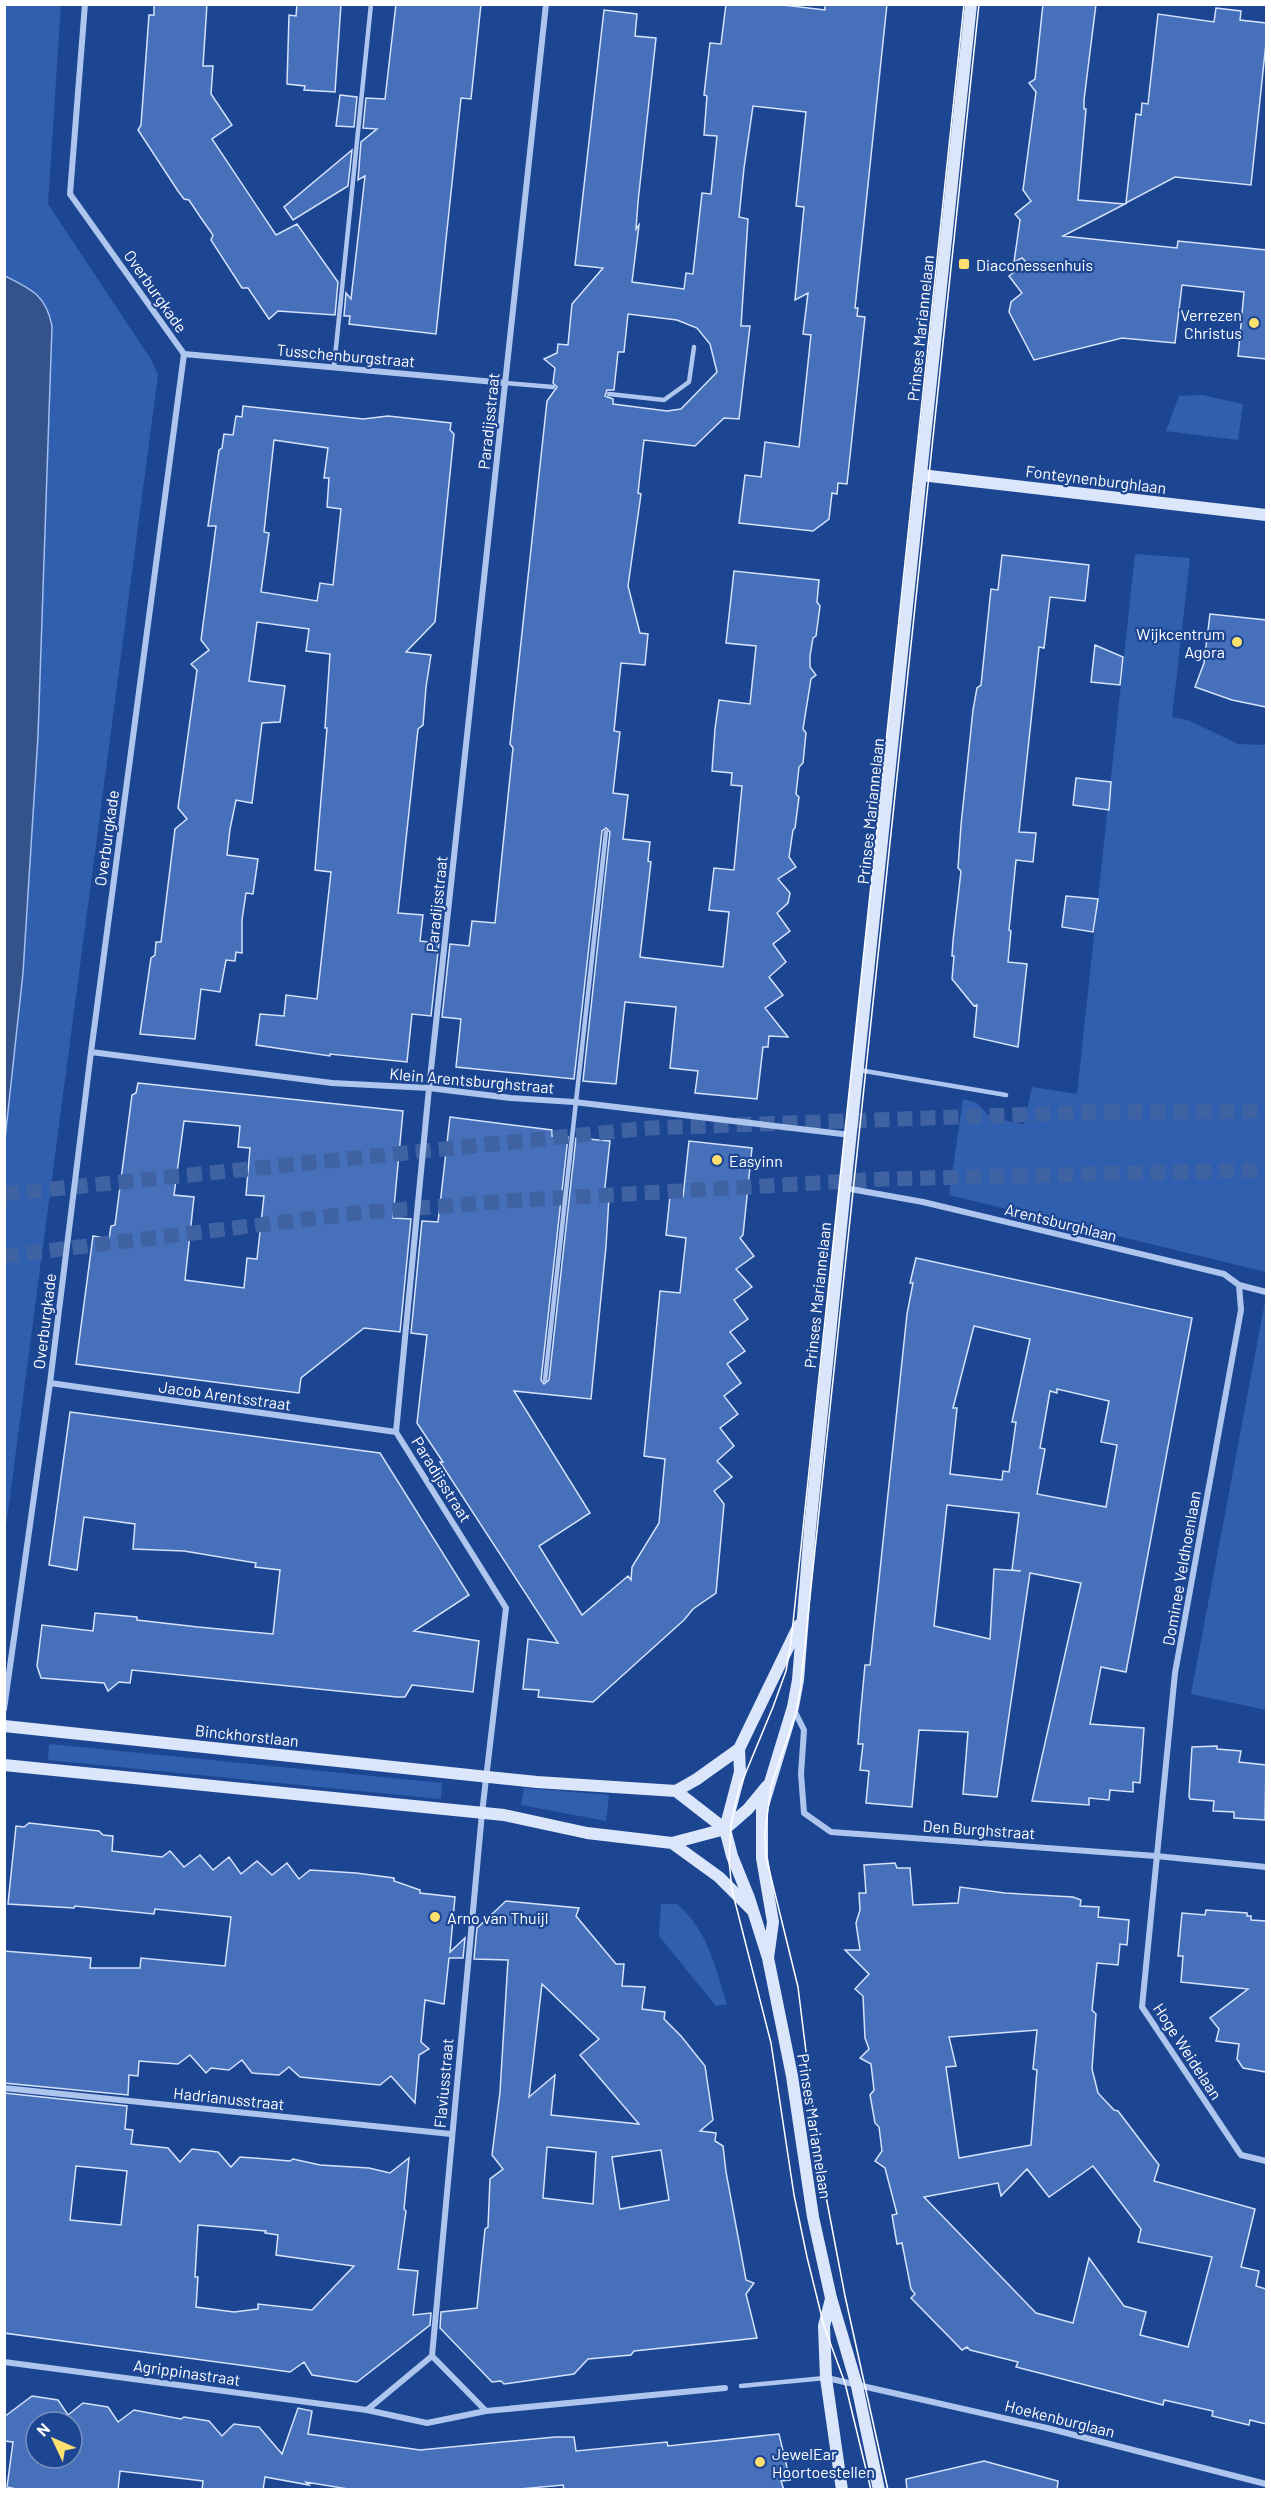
<svg xmlns="http://www.w3.org/2000/svg" width="1271" height="2494" font-family="Barlow,sans-serif">
<rect width="100%" height="100%" fill="#1d4692"/>
<!-- green -->
<path fill="#315faf" d="M 61,4 L 48,204 L 152,361 L 158,375 L 5,1534 L 4,1139 L 23,973 L 38,736 L 52,326 C 45,295 32,289 5,276 L 4,5 Z
M 1202,395 L 1243,404 L 1238,440 L 1166,431 L 1179,396 Z
M 1135,554 L 1190,558 L 1172,717 L 1188,720 L 1238,744 L 1266,745 L 1266,1272 L 949,1195 L 963,1099 L 977,1103 L 991,1118 L 1024,1124 L 1032,1087 L 1077,1094 Z
M 1265,1302 L 1266,1303 L 1266,1710 L 1191,1694 Z
M 49,1744 L 442,1783 L 441,1799 L 48,1760 Z
M 524,1788 L 609,1795 L 606,1821 L 521,1805 Z
M 661,1904 L 677,1904 C 708,1930 715,1967 727,2004 L 716,2006 L 659,1936 Z"/>
<!-- water -->
<path fill="#35538b" stroke="#a2bff0" stroke-width="1.5" d="M 5,276 C 31,289 46,295 52,326 L 38,736 L 23,973 L 5,1139 Z"/>
<!-- building -->
<path fill="#4670b9" stroke="#d4e2fa" stroke-width="1.5" fill-rule="evenodd" d="M 154,4 L 207,4 L 203,66 L 213,66 L 211,94 L 232,125 L 212,139 L 276,235 L 297,224 L 338,282 L 335,315 L 278,311 L 269,319 L 248,288 L 242,288 L 211,240 L 213,235 L 201,218 L 189,200 L 184,199 L 178,191 L 138,130 L 141,125 L 149,15 L 154,15 Z
M 297,4 L 341,4 L 335,92 L 304,90 L 305,86 L 287,84 L 289,15 L 296,16 Z
M 396,4 L 481,4 L 471,99 L 461,98 L 436,334 L 349,324 L 350,316 L 344,316 L 346,293 L 351,299 L 365,176 L 358,180 L 361,142 L 377,129 L 363,128 L 366,98 L 385,99 Z
M 726,4 L 775,4 L 825,10 L 825,4 L 887,4 L 855,308 L 858,308 L 857,316 L 865,317 L 847,484 L 838,483 L 837,494 L 832,493 L 829,519 L 813,531 L 739,523 L 745,475 L 761,477 L 765,442 L 799,447 L 811,335 L 803,334 L 808,293 L 795,300 L 804,207 L 796,206 L 806,112 L 753,106 L 744,168 L 739,217 L 748,219 L 741,326 L 750,326 L 739,419 L 724,418 L 695,446 L 644,440 L 638,493 L 641,494 L 628,586 L 640,633 L 648,634 L 645,665 L 621,663 L 614,731 L 620,732 L 613,793 L 628,795 L 623,839 L 650,842 L 648,861 L 651,862 L 640,957 L 723,967 L 729,912 L 709,910 L 714,868 L 734,870 L 742,786 L 731,785 L 732,773 L 712,771 L 715,729 L 719,700 L 750,704 L 756,646 L 726,643 L 734,571 L 819,580 L 817,602 L 820,606 L 816,636 L 813,638 L 810,656 L 810,667 L 816,675 L 811,679 L 803,729 L 806,733 L 803,763 L 799,767 L 796,794 L 799,797 L 795,828 L 793,830 L 789,857 L 796,867 L 778,879 L 790,893 L 788,903 L 777,913 L 790,931 L 773,944 L 786,962 L 769,977 L 783,995 L 765,1008 L 788,1037 L 769,1036 L 768,1047 L 763,1047 L 757,1099 L 695,1093 L 698,1071 L 670,1068 L 676,1007 L 625,1002 L 616,1084 L 583,1081 L 610,832 L 606,828 L 602,831 L 574,1079 L 456,1067 L 461,1019 L 442,1017 L 450,944 L 469,946 L 472,921 L 495,923 L 513,748 L 510,744 L 547,401 L 557,387 L 553,383 L 555,368 L 544,359 L 557,353 L 558,344 L 568,345 L 572,304 L 603,268 L 575,265 L 604,10 L 637,14 L 635,36 L 656,38 L 638,202 L 636,229 L 639,225 L 632,282 L 684,289 L 686,273 L 693,274 L 702,193 L 711,194 L 717,136 L 704,135 L 707,96 L 704,95 L 710,43 L 721,44 ZM 628,314 L 677,320 L 697,328 L 710,344 L 717,372 L 681,409 L 667,411 L 613,404 L 613,399 L 605,396 L 607,390 L 614,390 L 618,352 L 624,352 Z
M 1043,4 L 1096,4 L 1084,100 L 1084,109 L 1086,109 L 1078,200 L 1125,204 L 1063,236 L 1177,248 L 1178,241 L 1266,250 L 1266,359 L 1238,356 L 1244,292 L 1182,285 L 1175,343 L 1122,338 L 1034,360 L 1009,312 L 1011,302 L 1022,293 L 1009,276 L 1026,262 L 1022,258 L 1014,262 L 1020,220 L 1015,214 L 1031,201 L 1023,190 L 1036,92 L 1029,83 L 1035,79 Z
M 1216,8 L 1241,11 L 1240,20 L 1266,23 L 1266,43 L 1251,185 L 1175,177 L 1126,203 L 1136,114 L 1141,115 L 1142,103 L 1148,104 L 1158,14 L 1214,22 Z
M 340,95 L 357,97 L 354,127 L 336,126 Z
M 352,150 L 348,186 L 293,220 L 284,207 Z
M 243,406 L 363,419 L 388,416 L 451,423 L 450,430 L 454,434 L 435,622 L 406,652 L 431,655 L 426,687 L 423,725 L 418,729 L 398,913 L 423,915 L 420,941 L 439,943 L 431,1016 L 412,1014 L 407,1062 L 330,1054 L 330,1056 L 256,1045 L 260,1014 L 284,1016 L 286,995 L 317,999 L 331,872 L 315,870 L 327,728 L 325,728 L 330,654 L 306,651 L 309,629 L 257,622 L 249,681 L 285,686 L 280,722 L 262,723 L 252,803 L 236,800 L 230,829 L 227,855 L 258,859 L 253,894 L 246,893 L 242,920 L 242,953 L 236,952 L 235,961 L 226,960 L 220,992 L 201,989 L 195,1039 L 140,1034 L 151,958 L 155,955 L 156,942 L 161,942 L 175,829 L 187,819 L 178,808 L 197,670 L 191,664 L 209,650 L 201,640 L 216,526 L 208,526 L 219,450 L 222,448 L 224,434 L 233,435 L 236,416 L 242,417 ZM 274,440 L 328,448 L 324,478 L 329,478 L 327,507 L 341,509 L 333,585 L 320,583 L 317,601 L 261,592 L 269,533 L 264,532 Z
M 1002,555 L 1089,565 L 1085,601 L 1050,597 L 1044,648 L 1039,647 L 1019,832 L 1036,833 L 1033,862 L 1016,860 L 1009,930 L 1011,931 L 1008,962 L 1027,964 L 1018,1047 L 974,1037 L 977,1005 L 974,1006 L 952,979 L 954,956 L 952,956 L 953,941 L 961,871 L 958,868 L 961,825 L 973,710 L 977,688 L 981,685 L 991,589 L 998,590 Z
M 1210,614 L 1266,620 L 1266,707 L 1232,700 L 1195,687 L 1204,663 Z
M 1095,645 L 1123,657 L 1120,685 L 1091,682 Z
M 1076,778 L 1111,782 L 1109,810 L 1073,805 Z
M 1066,896 L 1098,899 L 1093,932 L 1062,927 Z
M 138,1083 L 403,1111 L 393,1218 L 411,1219 L 400,1332 L 364,1328 L 301,1378 L 299,1393 L 76,1364 L 93,1236 L 109,1239 L 111,1226 L 115,1225 L 132,1095 L 136,1093 ZM 184,1121 L 240,1126 L 238,1147 L 250,1148 L 246,1195 L 264,1196 L 257,1259 L 247,1258 L 244,1288 L 185,1280 L 194,1197 L 174,1195 Z
M 450,1117 L 552,1130 L 552,1136 L 568,1137 L 541,1380 L 544,1384 L 549,1380 L 576,1138 L 610,1141 L 604,1196 L 609,1197 L 606,1246 L 591,1399 L 514,1391 L 590,1513 L 539,1546 L 582,1615 L 628,1576 L 631,1580 L 632,1567 L 659,1523 L 665,1459 L 644,1456 L 660,1291 L 680,1293 L 686,1238 L 666,1235 L 670,1196 L 683,1197 L 689,1141 L 752,1148 L 743,1235 L 740,1238 L 754,1256 L 736,1269 L 752,1287 L 734,1300 L 748,1319 L 730,1332 L 745,1351 L 727,1364 L 741,1383 L 724,1396 L 738,1414 L 720,1428 L 734,1446 L 717,1461 L 732,1477 L 714,1491 L 724,1504 L 716,1593 L 693,1609 L 684,1620 L 593,1702 L 538,1697 L 539,1690 L 523,1689 L 528,1639 L 558,1643 L 440,1462 L 443,1462 L 417,1423 L 427,1335 L 411,1333 L 422,1221 L 438,1222 Z
M 916,1258 L 1192,1318 L 1126,1672 L 1101,1667 L 1090,1724 L 1144,1728 L 1140,1783 L 1133,1782 L 1133,1792 L 1110,1790 L 1109,1800 L 1089,1798 L 1089,1805 L 1032,1801 L 1081,1583 L 1030,1573 L 997,1797 L 963,1794 L 968,1732 L 919,1730 L 912,1807 L 866,1803 L 869,1771 L 860,1770 L 863,1744 L 858,1744 L 860,1718 L 865,1665 L 870,1665 L 907,1314 L 913,1283 L 910,1283 ZM 974,1326 L 1030,1339 L 1012,1422 L 1016,1422 L 1009,1472 L 1003,1471 L 1002,1480 L 950,1474 L 957,1408 L 953,1408 ZM 1057,1389 L 1109,1401 L 1101,1442 L 1117,1445 L 1106,1507 L 1037,1494 L 1045,1449 L 1040,1448 L 1050,1391 L 1057,1393 ZM 947,1505 L 1019,1513 L 1012,1570 L 1021,1571 L 994,1569 L 990,1639 L 934,1626 Z
M 70,1412 L 380,1453 L 469,1595 L 414,1631 L 479,1641 L 473,1692 L 412,1685 L 405,1697 L 397,1697 L 132,1670 L 130,1683 L 119,1682 L 108,1691 L 104,1683 L 41,1678 L 37,1666 L 42,1625 L 93,1631 L 95,1613 L 137,1617 L 137,1620 L 198,1627 L 273,1634 L 280,1570 L 255,1567 L 256,1563 L 184,1551 L 133,1549 L 135,1524 L 84,1517 L 77,1570 L 49,1565 Z
M 1217,1746 L 1217,1749 L 1241,1751 L 1239,1762 L 1266,1765 L 1265,1820 L 1234,1818 L 1234,1812 L 1213,1811 L 1214,1801 L 1190,1799 L 1189,1796 L 1192,1747 Z
M 29,1823 L 99,1831 L 103,1835 L 113,1836 L 112,1851 L 162,1857 L 170,1851 L 184,1867 L 200,1855 L 213,1870 L 229,1857 L 241,1874 L 257,1861 L 272,1875 L 287,1863 L 299,1879 L 310,1870 L 356,1873 L 394,1878 L 394,1881 L 420,1890 L 420,1893 L 455,1897 L 450,1952 L 465,1938 L 463,1958 L 449,1958 L 444,2004 L 425,2000 L 421,2042 L 429,2049 L 419,2055 L 415,2103 L 391,2076 L 380,2085 L 300,2077 L 289,2067 L 279,2075 L 252,2073 L 242,2060 L 229,2070 L 211,2068 L 206,2073 L 190,2055 L 178,2064 L 139,2061 L 138,2076 L 129,2075 L 128,2095 L 4,2083 L 4,1951 L 91,1958 L 90,1968 L 140,1968 L 141,1958 L 225,1966 L 231,1917 L 155,1909 L 154,1914 L 75,1906 L 74,1908 L 8,1904 L 16,1826 L 24,1827 Z
M 895,1863 L 897,1868 L 910,1868 L 913,1905 L 958,1903 L 960,1887 L 1005,1893 L 1073,1897 L 1081,1900 L 1080,1906 L 1099,1907 L 1098,1917 L 1129,1920 L 1127,1945 L 1120,1944 L 1118,1965 L 1097,1963 L 1092,2010 L 1096,2014 L 1092,2069 L 1098,2093 L 1114,2110 L 1118,2111 L 1159,2165 L 1154,2181 L 1255,2209 L 1241,2267 L 1259,2271 L 1256,2286 L 1266,2289 L 1266,2424 L 1250,2420 L 1249,2425 L 1212,2416 L 1213,2411 L 1164,2400 L 1163,2405 L 1016,2367 L 1018,2362 L 970,2350 L 967,2347 L 962,2350 L 911,2298 L 915,2294 L 911,2289 L 902,2243 L 897,2244 L 892,2215 L 897,2214 L 885,2168 L 875,2161 L 882,2151 L 879,2127 L 875,2123 L 870,2095 L 874,2090 L 871,2064 L 860,2058 L 869,2049 L 865,2038 L 863,1996 L 855,1989 L 869,1974 L 845,1950 L 860,1950 L 856,1923 L 860,1910 L 859,1893 L 866,1893 L 864,1865 ZM 1037,2030 L 1033,2069 L 1037,2070 L 1031,2145 L 959,2158 L 946,2067 L 956,2066 L 949,2037 ZM 1093,2166 L 1141,2229 L 1138,2242 L 1212,2257 L 1188,2347 L 1140,2335 L 1146,2312 L 1124,2306 L 1089,2258 L 1073,2323 L 1036,2313 L 924,2197 L 998,2183 L 1001,2196 L 1027,2169 L 1049,2197 Z
M 506,1901 L 579,1908 L 576,1916 L 616,1964 L 624,1964 L 622,1986 L 645,1987 L 642,2009 L 665,2012 L 664,2019 L 681,2036 L 705,2066 L 713,2120 L 700,2131 L 716,2133 L 715,2141 L 723,2146 L 726,2172 L 746,2280 L 754,2283 L 746,2294 L 757,2338 L 634,2351 L 631,2355 L 588,2359 L 574,2374 L 504,2384 L 501,2381 L 492,2382 L 440,2328 L 441,2312 L 477,2308 L 485,2229 L 488,2227 L 490,2179 L 503,2169 L 492,2155 L 500,2092 L 508,1960 L 474,1959 L 477,1928 ZM 542,1984 L 599,2039 L 580,2055 L 639,2124 L 551,2115 L 555,2075 L 529,2097 ZM 547,2147 L 596,2152 L 593,2204 L 543,2198 ZM 661,2150 L 669,2200 L 620,2209 L 612,2157 Z
M 1206,1910 L 1247,1913 L 1247,1916 L 1251,1916 L 1251,1920 L 1266,1921 L 1266,2072 L 1243,2068 L 1237,2059 L 1239,2044 L 1216,2041 L 1219,2029 L 1210,2018 L 1248,1989 L 1181,1982 L 1183,1956 L 1178,1956 L 1182,1913 L 1205,1915 Z
M 4,2093 L 127,2106 L 125,2129 L 133,2130 L 131,2144 L 168,2148 L 180,2162 L 192,2149 L 218,2152 L 231,2167 L 240,2157 L 290,2161 L 293,2159 L 320,2165 L 369,2168 L 390,2173 L 409,2158 L 404,2209 L 406,2211 L 398,2269 L 418,2271 L 413,2315 L 431,2313 L 430,2325 L 357,2382 L 312,2375 L 304,2362 L 290,2372 L 4,2333 ZM 76,2166 L 127,2171 L 121,2225 L 70,2220 ZM 198,2225 L 266,2231 L 265,2233 L 278,2235 L 276,2255 L 354,2266 L 312,2310 L 258,2304 L 258,2309 L 234,2312 L 196,2307 L 198,2277 L 195,2277 Z
M 32,2396 L 58,2400 L 68,2415 L 83,2403 L 108,2407 L 118,2422 L 134,2410 L 181,2419 L 184,2417 L 209,2421 L 222,2436 L 234,2424 L 259,2427 L 282,2454 L 298,2408 L 312,2411 L 308,2434 L 420,2450 L 555,2437 L 574,2437 L 576,2451 L 667,2442 L 668,2446 L 779,2434 L 790,2480 L 781,2481 L 784,2490 L 564,2489 L 563,2485 L 509,2490 L 354,2490 L 306,2482 L 309,2485 L 265,2477 L 263,2490 L 202,2490 L 203,2481 L 120,2471 L 118,2490 L 21,2490 L 7,2487 L 13,2442 L 4,2441 L 4,2417 ZM 36,2422 L 72,2422 L 72,2458 L 36,2458 Z
M 984,2461 L 1058,2481 L 1057,2490 L 907,2490 L 906,2479 Z"/>
<g fill="none" stroke-linecap="round" stroke-linejoin="round">
<!-- primary-tunnel -->
<path stroke="#3f62a2" stroke-width="15" stroke-dasharray="15 8" stroke-linecap="butt" d="M 4,1194 L 649,1128 L 1097,1112 L 1266,1111
M 4,1256 L 357,1213 L 506,1201 L 885,1179 L 1266,1170"/>
<!-- lane -->
<path stroke="#aec6ee" stroke-width="4.5" d="M 334,367 L 371,4
M 506,383 L 553,387
M 609,394 L 664,400 L 689,382 L 694,347
M 859,1070 L 1006,1095
M 545,1380 L 606,832
M 741,2386 L 825,2378"/>
<!-- street -->
<path stroke="#aec6ee" stroke-width="6" d="M 184,354 L 506,383
M 91,1052 L 332,1083 L 429,1088 L 511,1098 L 574,1102 L 851,1135
M 845,1188 L 923,1202 L 1224,1274 L 1239,1285 L 1266,1292
M 1239,1285 L 1241,1310 L 1175,1673 L 1142,2007 L 1241,2155 L 1266,2161
M 50,1383 L 396,1432
M 4,1709 L 50,1383 L 91,1052 L 184,354 L 70,194 L 85,4
M 794,1710 L 804,1730 L 801,1774 L 804,1813 L 831,1832 L 1156,1856 L 1266,1867
M 4,2088 L 451,2134
M 432,2356 L 482,1813 L 506,1608 L 396,1432 L 429,1088 L 546,4
M 432,2356 L 486,2411 L 725,2388
M 4,2362 L 367,2410 L 427,2423 L 486,2411
M 827,2378 L 1047,2428 L 1266,2484
M 367,2410 L 432,2356"/>
<!-- secondary -->
<path stroke="#dbe6fa" stroke-width="12" d="M 921,475 L 1266,515
M 799,1625 L 739,1749 L 740,1772 L 725,1829 L 732,1856 L 749,1898 L 768,1958 L 792,2076 L 813,2217 L 831,2298 L 857,2386 L 879,2490
M 4,1726 L 537,1782 L 676,1791 L 725,1829
M 4,1765 L 504,1815 L 587,1833 L 672,1843 L 725,1829 L 748,1809 L 767,1786
M 676,1791 L 697,1779 L 739,1749
M 672,1843 L 719,1877 L 752,1910
M 768,1958 L 773,1922 L 762,1858 L 762,1809 L 793,1707 L 798,1680 L 810,1528 L 845,1188 L 971,4
M 831,2299 L 824,2326 L 826,2378 L 842,2490"/>
<!-- tram -->
<path stroke="#fff" stroke-width="1.5" d="M 871,2490 L 845,2383 L 824,2326 L 807,2257 L 794,2195 L 771,2043 L 732,1890 L 729,1861 L 731,1824 L 739,1789 L 773,1707 L 786,1671 L 791,1642 L 964,4
M 888,2490 L 845,2296 L 820,2165 L 798,1987 L 766,1857 L 765,1833 L 771,1786 L 796,1713 L 800,1691 L 979,4"/>
</g>
<!-- markers -->
<g fill="#fde06d" stroke="#1d4692" stroke-width="2">
<rect x="958" y="258" width="12" height="12" rx="3"/>
<circle cx="1254" cy="323" r="6"/>
<circle cx="1237" cy="642" r="6"/>
<circle cx="717" cy="1160" r="6"/>
<circle cx="435" cy="1917" r="6"/>
<circle cx="760" cy="2462" r="6"/>
</g>
<g text-anchor="middle" dominant-baseline="central" stroke-width="4.5" stroke-linejoin="round" paint-order="stroke">
<!-- poi labels -->
<g font-size="16" fill="#fff" stroke="#1d4692" text-anchor="start">
<text x="976" y="264">Diaconessenhuis</text>
<text x="1242" y="314" text-anchor="end">Verrezen<tspan x="1242" dy="18">Christus</tspan></text>
<text x="1225" y="633" text-anchor="end">Wijkcentrum<tspan x="1225" dy="18">Agora</tspan></text>
<text x="729" y="1160">Easyinn</text>
<text x="447" y="1917">Arno van Thuijl</text>
<text x="772" y="2453">JewelEar<tspan x="772" dy="18">Hoortoestellen</tspan></text>
</g>
<!-- street labels -->
<g font-size="16" fill="#fff" stroke="#1d4692">
<text transform="translate(156 291) rotate(55)">Overburgkade</text>
<text transform="translate(920 328) rotate(-84)">Prinses Mariannelaan</text>
<text transform="translate(346 355) rotate(5)">Tusschenburgstraat</text>
<text transform="translate(488 421) rotate(-84)">Paradijsstraat</text>
<text transform="translate(1096 479) rotate(7)">Fonteynenburghlaan</text>
<text transform="translate(870 811) rotate(-84)">Prinses Mariannelaan</text>
<text transform="translate(106 838) rotate(-82)">Overburgkade</text>
<text transform="translate(436 904) rotate(-84)">Paradijsstraat</text>
<text transform="translate(472 1080) rotate(5)">Klein Arentsburghstraat</text>
<text transform="translate(1061 1222) rotate(14)">Arentsburghlaan</text>
<text transform="translate(817 1295) rotate(-84)">Prinses Mariannelaan</text>
<text transform="translate(44 1321) rotate(-83)">Overburgkade</text>
<text transform="translate(225 1395) rotate(8)">Jacob Arentsstraat</text>
<text transform="translate(442 1479) rotate(58)">Paradijsstraat</text>
<text transform="translate(1181 1568) rotate(-80)">Dominee Veldhoenlaan</text>
<text transform="translate(247 1735) rotate(6)">Binckhorstlaan</text>
<text transform="translate(979 1829) rotate(4)">Den Burghstraat</text>
<text transform="translate(1188 2051) rotate(57)">Hoge Weidelaan</text>
<text transform="translate(443 2083) rotate(-85)">Flaviusstraat</text>
<text transform="translate(229 2098) rotate(6)">Hadrianusstraat</text>
<text transform="translate(815 2126) rotate(81)">Prinses Mariannelaan</text>
<text transform="translate(187 2372) rotate(8)">Agrippinastraat</text>
<text transform="translate(1060 2418) rotate(14)">Hoekenburglaan</text>
</g>
</g>
<!-- border -->
<rect width="1271" height="2494" fill="none" stroke="#ffffff" stroke-width="12"/>
<!-- north arrow -->
<g transform="translate(54 2440) rotate(314)"><circle r="28" fill="#1d4692" stroke="#7790be" stroke-width="1.5"/>
<path d="M0-4.5L10 22L0 15L-10 22Z" fill="#fde06d"/>
<text y="-9" font-size="16" font-weight="bold" text-anchor="middle" fill="#ffffff">N</text>
</g>
</svg>
